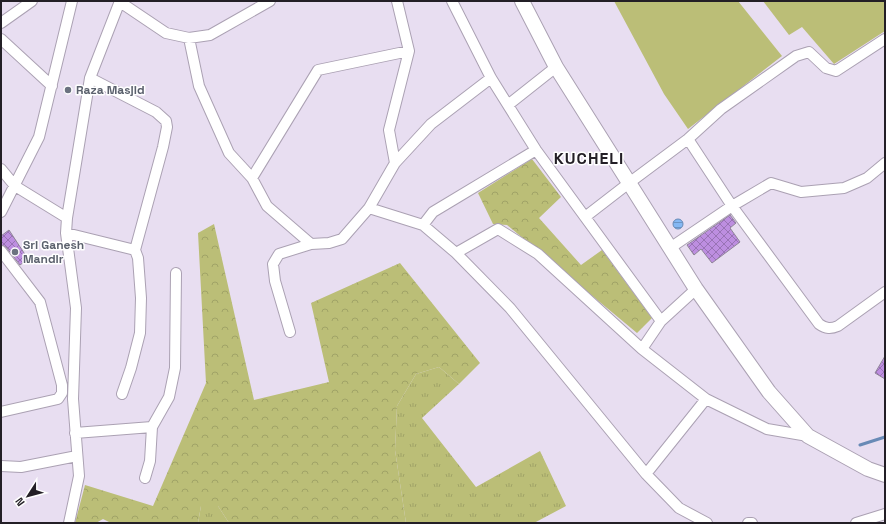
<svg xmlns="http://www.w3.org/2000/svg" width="886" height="524" font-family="'Space Grotesk',sans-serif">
<defs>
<pattern id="grass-tufts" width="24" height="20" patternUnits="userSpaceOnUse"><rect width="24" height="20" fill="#bbbe77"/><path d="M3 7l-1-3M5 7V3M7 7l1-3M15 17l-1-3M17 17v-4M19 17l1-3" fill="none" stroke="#a0a367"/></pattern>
<pattern id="forest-crowns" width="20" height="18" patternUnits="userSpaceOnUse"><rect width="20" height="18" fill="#bbbe77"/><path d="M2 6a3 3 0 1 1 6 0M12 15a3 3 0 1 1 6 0" fill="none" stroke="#a0a367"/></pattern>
<pattern id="water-rules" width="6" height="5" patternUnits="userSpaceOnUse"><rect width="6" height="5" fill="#85b8f3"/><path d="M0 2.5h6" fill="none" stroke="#6c95c5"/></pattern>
<pattern id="building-cross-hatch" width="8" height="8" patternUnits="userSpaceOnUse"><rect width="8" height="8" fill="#bd8ee0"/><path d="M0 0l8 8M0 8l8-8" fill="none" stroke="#9973b5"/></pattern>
</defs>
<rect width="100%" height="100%" fill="#e8def1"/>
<!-- grass -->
<path fill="url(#grass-tufts)" d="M 439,367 L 459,384 L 422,418 L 476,487 L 540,451 L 566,506 L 534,523 L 406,523 L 395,450 L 397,406 L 416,374 Z
M 201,506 L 218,506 L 229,523 L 198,523 Z"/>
<!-- forest -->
<path fill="url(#forest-crowns)" d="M 532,159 L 561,197 L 539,218 L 581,265 L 602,250 L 652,318 L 637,333 L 507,225 L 493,224 L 478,193 Z
M 214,224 L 254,400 L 329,382 L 311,303 L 400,263 L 480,363 L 459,384 L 439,367 L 416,374 L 397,406 L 395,450 L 406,523 L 229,523 L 218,506 L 201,506 L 198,523 L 111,523 L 103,519 L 96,523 L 75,523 L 85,485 L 153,506 L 206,383 L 198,233 Z"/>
<!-- green -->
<path fill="#bbbe77" d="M 614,1 L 738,1 L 782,56 L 688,129 L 664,94 Z
M 763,1 L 885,1 L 885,31 L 834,64 L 802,27 L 789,35 Z"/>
<!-- water -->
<path fill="url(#water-rules)" stroke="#688ab6" d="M673 224a5 5 0 1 1 10 0a5 5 0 1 1-10 0Z"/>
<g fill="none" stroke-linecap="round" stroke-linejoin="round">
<!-- stream -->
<path stroke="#688ab6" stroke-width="3" d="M 860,445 L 885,437"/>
</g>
<!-- building -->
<path fill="url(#building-cross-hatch)" stroke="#8f8597" d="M 730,215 L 736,223 L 730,228 L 740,242 L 712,263 L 701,249 L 694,255 L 687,245 Z
M 9,230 L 28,259 L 20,265 L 6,247 L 1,245 L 1,236 Z
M 885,356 L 885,379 L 875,373 Z"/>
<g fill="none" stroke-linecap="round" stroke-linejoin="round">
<defs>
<path id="street" d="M 452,1 L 491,78 L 536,150 L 661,321
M 120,2 L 166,33 L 189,38 L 210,35 L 270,1
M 1,23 L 32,1
M 189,38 L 199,86 L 229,153 L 252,178 L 267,206 L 311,244
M 1,39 L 52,86
M 90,78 L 156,112 L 166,121 L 167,127 L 163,147 L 135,250 L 138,258 L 141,298 L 140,333 L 131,368 L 122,394
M 508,105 L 556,67
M 688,139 L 732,206 L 819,324 C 826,329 831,329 838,326 L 885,292
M 395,163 L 389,130 L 409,51 L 397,1
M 1,169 L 15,186 L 67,218
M 252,178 L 318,70 L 409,51
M 369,208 L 423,225 L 456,253 L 510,308 L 646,474 L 679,508 L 707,523
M 1,212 L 39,137 L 72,1
M 585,217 L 629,183 L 688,139 L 721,109 L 796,56 L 809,52 L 826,68 L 836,71 L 885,39
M 423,225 L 433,212 L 536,150
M 66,233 L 135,250
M 670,248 L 732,206 L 771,183 L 801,192 L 844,188 L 867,178 L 885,163
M 1,251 L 40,302 L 62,385 L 62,393 L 58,399 L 1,412
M 456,253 L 498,229 L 538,254 L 642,349 L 706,399 L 767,429 L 808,436
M 290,332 L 275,281 L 273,264 L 279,254 L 311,244 L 329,243 L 342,239 L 369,208 L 395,163 L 431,124 L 491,78
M 642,349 L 661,321 L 696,289
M 75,433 L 152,427
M 1,466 L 21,467 L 77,456
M 646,474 L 706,399
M 145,478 L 150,461 L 152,427 L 169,397 L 175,368 L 176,273
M 69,523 L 79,476 L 73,399 L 76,308 L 66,233 L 67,218 L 90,78 L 120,1
M 748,523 L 752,523
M 856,523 L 885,514"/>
<path id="secondary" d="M 522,1 L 556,67 L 696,289 L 769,392 L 808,436 L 868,469 L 885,475"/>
</defs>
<!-- street casing -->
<use href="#street" stroke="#aba1b3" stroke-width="12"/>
<!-- secondary casing -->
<use href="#secondary" stroke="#aba1b3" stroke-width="16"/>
<!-- street -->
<use href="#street" stroke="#fff" stroke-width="10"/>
<!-- secondary -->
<use href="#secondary" stroke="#fff" stroke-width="14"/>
</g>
<!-- markers -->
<g fill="#6b7280" stroke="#fff" stroke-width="1.5">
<circle cx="68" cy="90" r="4"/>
<circle cx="15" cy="252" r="4"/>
</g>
<g text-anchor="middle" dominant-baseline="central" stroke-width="3" stroke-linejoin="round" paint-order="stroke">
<!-- worship labels -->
<g font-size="12" font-weight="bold" fill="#5b616d" stroke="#fff" text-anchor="start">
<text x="76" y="90">Raza Masjid</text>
<text x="23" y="245">Sri Ganesh<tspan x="23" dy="14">Mandir</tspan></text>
</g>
<!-- district labels -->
<g font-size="16" font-weight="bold" letter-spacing="1" fill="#231f26" stroke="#fff">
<text x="589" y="158">KUCHELI</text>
</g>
</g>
<!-- border -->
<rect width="886" height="524" fill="none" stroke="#231f26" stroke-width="4"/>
<!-- north arrow -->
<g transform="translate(28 496) rotate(234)" stroke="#ffffff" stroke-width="3" paint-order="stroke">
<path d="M0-3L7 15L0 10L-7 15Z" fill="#231f26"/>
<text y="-6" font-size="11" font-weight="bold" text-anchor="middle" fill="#231f26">N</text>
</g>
</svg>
